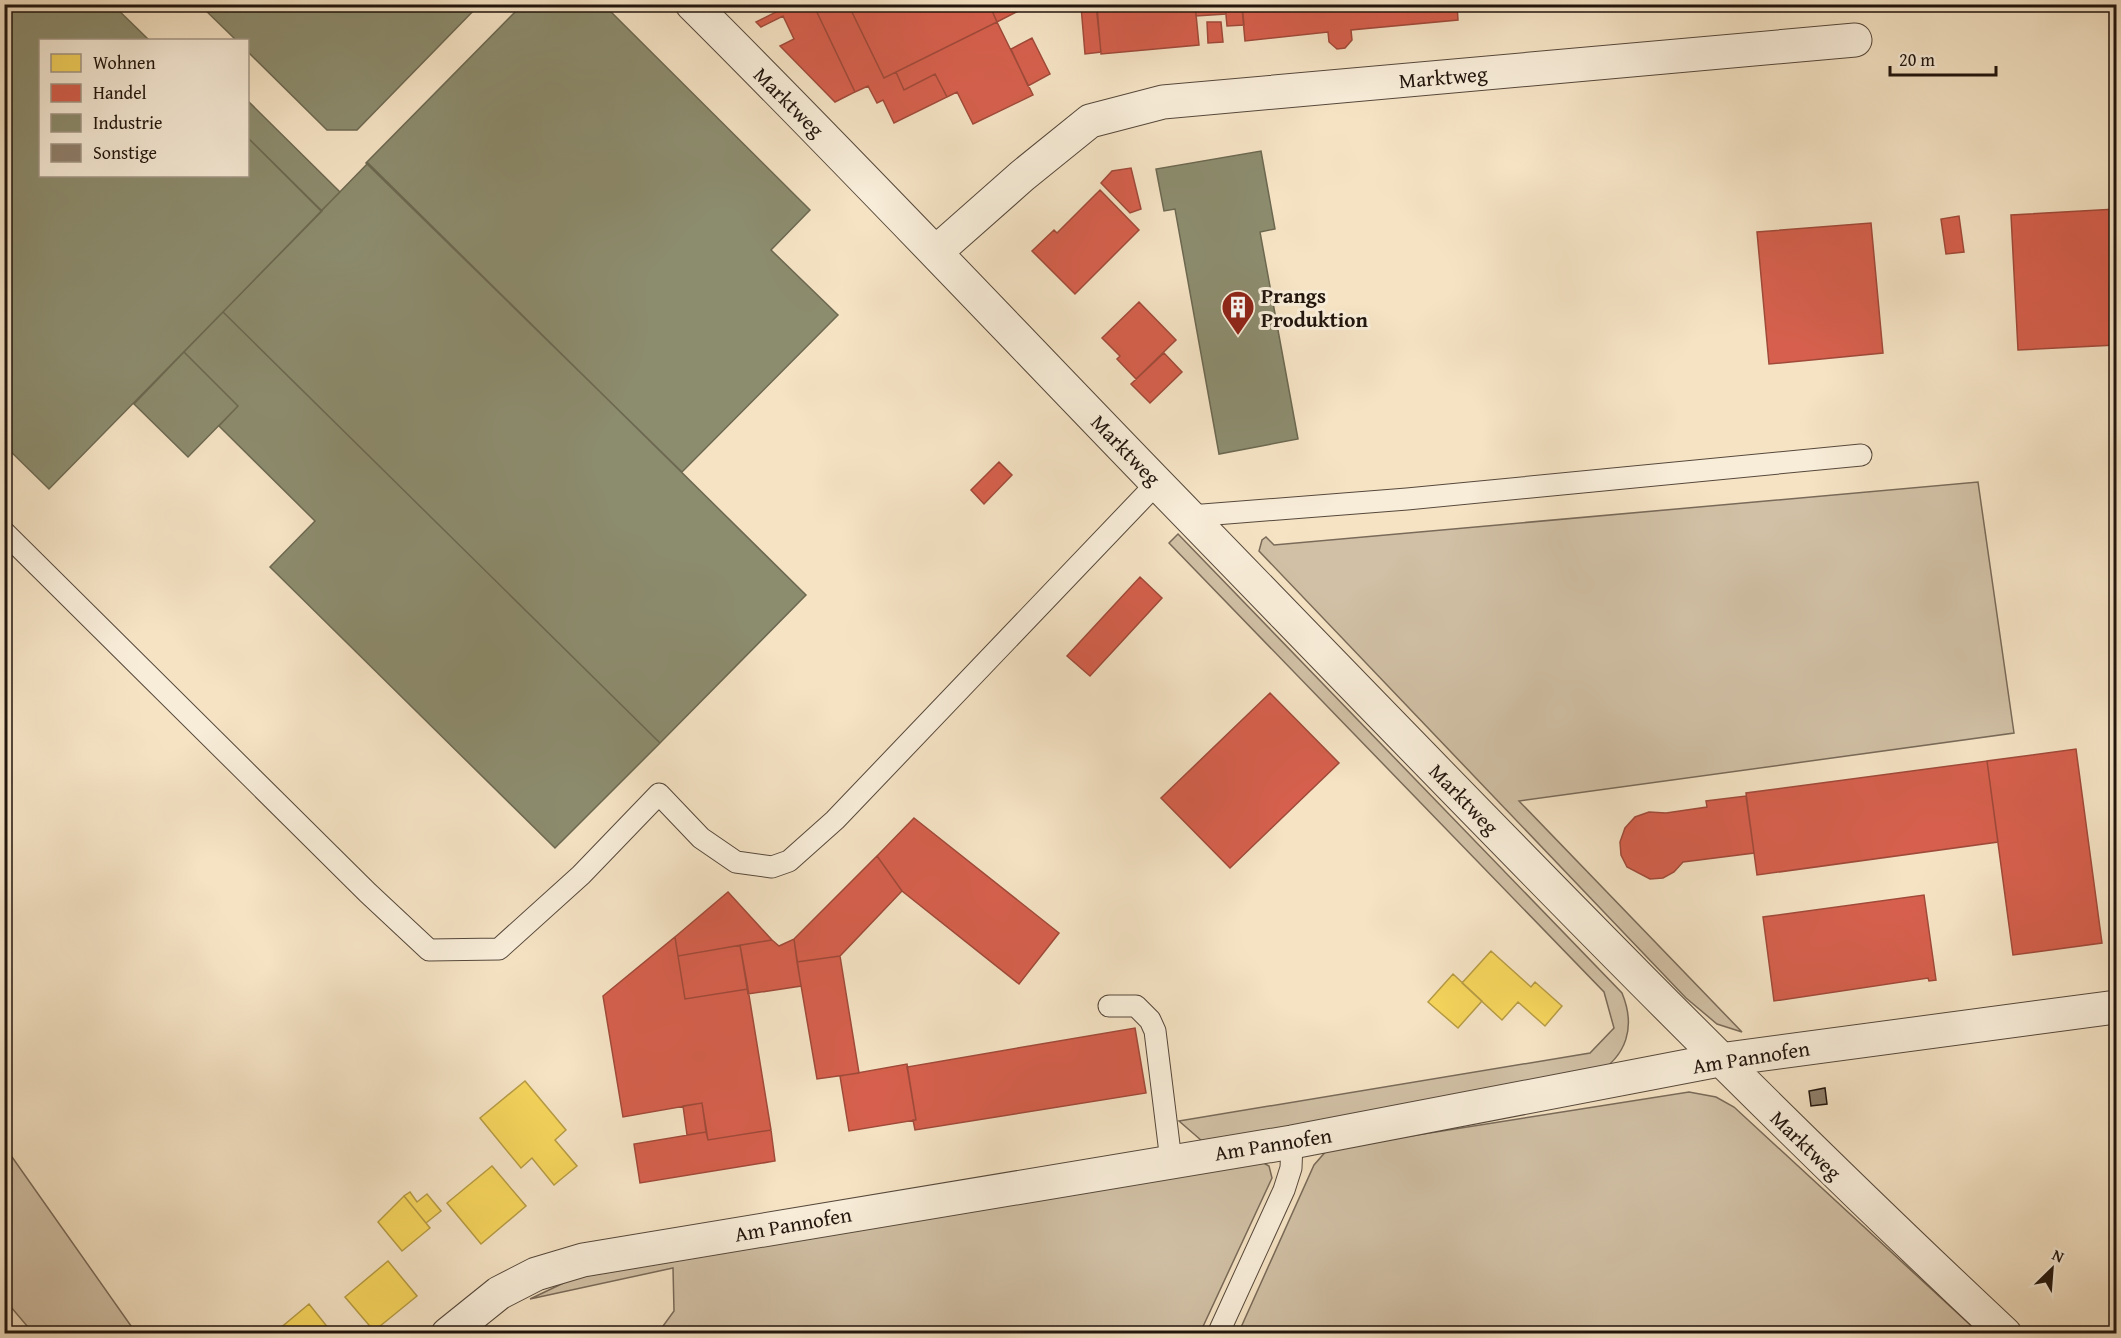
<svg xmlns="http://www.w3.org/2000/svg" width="2121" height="1338" font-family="'Gentium Book Plus',serif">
<rect width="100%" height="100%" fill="#f5e3c4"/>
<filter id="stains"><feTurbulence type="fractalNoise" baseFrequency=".00333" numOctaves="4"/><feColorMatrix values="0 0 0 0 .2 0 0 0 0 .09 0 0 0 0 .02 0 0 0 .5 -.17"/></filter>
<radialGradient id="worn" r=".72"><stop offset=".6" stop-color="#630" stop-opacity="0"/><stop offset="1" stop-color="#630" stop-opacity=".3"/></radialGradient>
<!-- green -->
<path fill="#d1c0a5" stroke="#796a59" stroke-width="1.5" d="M 1978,482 L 2014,733 L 1519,801 L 1742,1032 L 1717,1024 L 1686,998 L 1259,551 L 1262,540 L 1266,537 L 1274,545 Z
M 1178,534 L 1622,993 C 1636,1027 1627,1056 1595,1075 L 1202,1141 L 1179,1121 L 1590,1053 L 1614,1028 L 1604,992 L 1169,543 Z
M 1689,1092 L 1716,1097 L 1734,1107 L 1979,1333 L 1238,1334 L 1314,1165 L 1328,1149 Z
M 5,1147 L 136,1333 L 33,1333 L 5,1300 Z
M 1260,1161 L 1269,1166 L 1272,1178 L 1200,1333 L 658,1333 L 674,1311 L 673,1268 L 530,1299 L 574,1278 Z"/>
<!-- homes -->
<path fill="#f6d55c" stroke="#b69b44" stroke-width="1.5" d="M 1491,951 L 1531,987 L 1535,982 L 1562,1006 L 1545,1026 L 1518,1002 L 1502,1020 L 1462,983 Z
M 1453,974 L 1482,1001 L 1458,1028 L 1428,1002 Z
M 525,1081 L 566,1130 L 555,1140 L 577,1166 L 554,1185 L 532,1158 L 521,1168 L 480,1118 Z
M 492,1166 L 526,1206 L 481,1244 L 447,1203 Z
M 410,1192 L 417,1202 L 427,1194 L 441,1211 L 426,1223 L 404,1196 Z
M 404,1196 L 430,1228 L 402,1251 L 378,1222 Z
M 388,1261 L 417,1296 L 374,1331 L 345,1297 Z
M 309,1304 L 333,1334 L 280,1334 L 278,1330 Z"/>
<!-- shops -->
<path fill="#d6604d" stroke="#a04a3a" stroke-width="1.5" d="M 792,4 L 813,4 L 855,92 L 835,102 L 780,46 L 794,39 L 783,16 L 761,27 L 756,22 Z
M 813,4 L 848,4 L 884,78 L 896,72 L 904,90 L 935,74 L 947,97 L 894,123 L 883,100 L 877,103 L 868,86 L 855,92 Z
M 848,4 L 989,4 L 997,22 L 884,78 Z
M 989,4 L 1032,4 L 997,22 Z
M 1129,4 L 1195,4 L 1199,45 L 1101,54 L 1097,7 Z
M 1195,4 L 1225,4 L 1226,14 L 1196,16 Z
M 1225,4 L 1242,4 L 1244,25 L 1227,26 Z
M 1280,4 L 1457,4 L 1458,20 L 1351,30 L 1352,40 L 1345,48 L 1337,49 L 1329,42 L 1328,32 L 1245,41 L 1242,8 Z
M 1096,5 L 1101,52 L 1085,54 L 1081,6 Z
M 997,22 L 1033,95 L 973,124 L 957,92 L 947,97 L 935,74 L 904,90 L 896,72 Z
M 1207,22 L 1221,22 L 1223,42 L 1208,43 Z
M 1032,38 L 1050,74 L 1028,86 L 1011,49 Z
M 1131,168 L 1141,209 L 1130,213 L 1101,183 L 1112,171 Z
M 1100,190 L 1139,230 L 1075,294 L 1032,251 L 1054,230 L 1057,233 Z
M 2116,209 L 2116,345 L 2018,350 L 2011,215 Z
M 1959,216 L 1964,252 L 1946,254 L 1941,219 Z
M 1871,223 L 1883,353 L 1769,364 L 1757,232 Z
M 1139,302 L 1176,340 L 1136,379 L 1117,359 L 1120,356 L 1102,338 Z
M 1164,353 L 1182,372 L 1150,403 L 1131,384 Z
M 999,462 L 1012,475 L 984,504 L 971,490 Z
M 1140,577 L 1162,598 L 1090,676 L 1067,656 Z
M 1270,693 L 1339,763 L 1230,868 L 1161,798 Z
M 2076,749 L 2102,943 L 2013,955 L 1987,761 Z
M 1987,761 L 1998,842 L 1757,875 L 1746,793 Z
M 1746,796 L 1754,853 L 1683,862 L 1674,872 L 1663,878 L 1650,879 L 1627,867 L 1621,855 L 1620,842 L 1625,828 L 1635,817 L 1649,812 L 1666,813 L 1707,807 L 1706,801 Z
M 914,818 L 1059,933 L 1019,984 L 902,891 L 877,856 Z
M 877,856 L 902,891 L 840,956 L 797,962 L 794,939 Z
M 728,892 L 772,940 L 678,956 L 675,937 Z
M 1924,895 L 1936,980 L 1929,981 L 1928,978 L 1774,1001 L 1763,917 Z
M 675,937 L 685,999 L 748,989 L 771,1130 L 708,1140 L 702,1103 L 623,1117 L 603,996 Z
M 794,939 L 801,986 L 748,994 L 740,945 L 772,940 L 779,946 Z
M 740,945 L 748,989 L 685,999 L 678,956 Z
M 840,956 L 859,1073 L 817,1079 L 797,962 Z
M 1135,1028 L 1146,1093 L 915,1130 L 913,1120 L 916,1120 L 907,1067 Z
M 907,1064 L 916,1120 L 849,1131 L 840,1076 Z
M 702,1103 L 706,1132 L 687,1135 L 683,1106 Z
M 771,1130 L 775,1161 L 640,1183 L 634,1144 L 706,1132 L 708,1140 Z"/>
<!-- industry -->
<path fill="#8c8c6e" stroke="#6c6851" stroke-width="1.5" d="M 4,4 L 112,4 L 149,40 L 40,40 L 40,176 L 248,176 L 248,138 L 322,211 L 49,489 L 4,445 Z
M 199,4 L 365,4 L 367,7 L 370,4 L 480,4 L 357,130 L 327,130 L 248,52 L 248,40 L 236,40 Z
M 523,4 L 603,4 L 810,210 L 771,250 L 838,315 L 682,472 L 366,163 Z
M 248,101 L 340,192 L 321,211 L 248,138 Z
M 1261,151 L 1275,229 L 1260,232 L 1298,439 L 1219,454 L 1175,209 L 1164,211 L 1156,169 Z
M 368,163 L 806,595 L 660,743 L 223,312 Z
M 223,312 L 660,743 L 555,848 L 270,567 L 315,521 L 219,426 L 238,406 L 184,352 Z
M 184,352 L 238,406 L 188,457 L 134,404 Z"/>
<!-- building -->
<path fill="#8f806c" stroke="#21150d" stroke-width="1.5" d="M 1825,1088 L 1827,1104 L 1811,1106 L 1809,1091 Z"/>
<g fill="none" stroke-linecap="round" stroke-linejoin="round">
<defs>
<path id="service" d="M 1190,516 L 1407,499 L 1861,455
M 4,532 L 368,893 L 429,950 L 499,949 L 581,875 L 659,794 L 701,838 L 736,862 L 772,867 L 789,861 L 835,820 L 1157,483
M 1109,1006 L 1136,1006 L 1150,1020 L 1155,1031 L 1171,1161
M 1218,1334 L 1284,1190 L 1291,1168 L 1292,1142"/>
<path id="minor" d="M 692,4 C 850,161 1002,323 1156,482 C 1436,770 1712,1060 2005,1334
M 936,252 L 1022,176 L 1090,121 L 1163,102 L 1855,40
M 448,1334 L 499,1293 L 536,1274 L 583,1260 L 1292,1142 L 1719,1060 L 2116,1007"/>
</defs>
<!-- service casing -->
<use href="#service" stroke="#56483b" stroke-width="23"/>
<!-- minor casing -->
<use href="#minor" stroke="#56483b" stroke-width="35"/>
<!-- service -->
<use href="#service" stroke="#f8edd9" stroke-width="21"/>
<!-- minor -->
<use href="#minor" stroke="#f8edd9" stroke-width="33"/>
</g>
<!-- icons -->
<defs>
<symbol id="building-pin" viewBox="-11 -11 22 30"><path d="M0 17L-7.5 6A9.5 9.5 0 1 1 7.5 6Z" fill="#8f2418" stroke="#f8edd9"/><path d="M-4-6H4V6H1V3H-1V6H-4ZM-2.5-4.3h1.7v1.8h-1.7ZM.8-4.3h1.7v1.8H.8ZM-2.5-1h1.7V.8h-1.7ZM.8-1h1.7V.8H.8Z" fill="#fff"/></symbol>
</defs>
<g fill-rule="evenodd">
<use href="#building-pin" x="1219" y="288" width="38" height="52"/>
</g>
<g text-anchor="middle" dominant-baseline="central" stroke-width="6" stroke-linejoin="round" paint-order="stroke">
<!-- street labels -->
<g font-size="21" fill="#21150d" stroke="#f8edd9">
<text transform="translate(1443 77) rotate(-5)">Marktweg</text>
<text transform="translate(789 102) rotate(45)">Marktweg</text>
<text transform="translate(1126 450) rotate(46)">Marktweg</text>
<text transform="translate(1464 799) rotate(46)">Marktweg</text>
<text transform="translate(1751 1057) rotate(-9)">Am Pannofen</text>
<text transform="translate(1273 1144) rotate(-9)">Am Pannofen</text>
<text transform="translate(1806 1145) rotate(44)">Marktweg</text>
<text transform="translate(793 1224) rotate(-10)">Am Pannofen</text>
</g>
<!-- poi labels -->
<g font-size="21" font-weight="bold" fill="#21150d" stroke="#f8edd9" text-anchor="start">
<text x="1261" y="295">Prangs<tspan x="1261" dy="24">Produktion</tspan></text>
</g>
</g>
<!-- margin -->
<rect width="2121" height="1338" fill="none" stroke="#f5e3c4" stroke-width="24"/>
<rect x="6" y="6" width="2109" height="1326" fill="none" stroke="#21150d" stroke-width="3"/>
<rect x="12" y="12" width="2097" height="1314" fill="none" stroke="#21150d" stroke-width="1.5"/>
<!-- legend -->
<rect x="39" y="39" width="210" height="138" fill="#f8edd9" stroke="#a29787" stroke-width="1.5"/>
<rect x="51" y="54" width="30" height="18" fill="#f6d55c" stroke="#a29787" stroke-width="1.5"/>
<text x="93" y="69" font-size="18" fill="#21150d">Wohnen</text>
<rect x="51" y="84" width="30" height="18" fill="#d6604d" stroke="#a29787" stroke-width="1.5"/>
<text x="93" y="99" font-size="18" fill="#21150d">Handel</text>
<rect x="51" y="114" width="30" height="18" fill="#8c8c6e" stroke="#a29787" stroke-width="1.5"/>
<text x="93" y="129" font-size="18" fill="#21150d">Industrie</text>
<rect x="51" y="144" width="30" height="18" fill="#8f806c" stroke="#a29787" stroke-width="1.5"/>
<text x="93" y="159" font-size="18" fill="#21150d">Sonstige</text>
<!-- north arrow -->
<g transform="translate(2052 1269) rotate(25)" stroke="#f8edd9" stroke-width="4.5" paint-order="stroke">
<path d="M0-4.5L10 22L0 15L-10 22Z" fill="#21150d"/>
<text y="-9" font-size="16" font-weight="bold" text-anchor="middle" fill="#21150d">N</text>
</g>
<!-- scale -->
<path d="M1890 66v9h106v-9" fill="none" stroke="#21150d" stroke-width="3"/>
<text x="1899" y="66" font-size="18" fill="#21150d" stroke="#f8edd9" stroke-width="4.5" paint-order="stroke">20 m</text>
<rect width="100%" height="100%" filter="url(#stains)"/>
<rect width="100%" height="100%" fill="url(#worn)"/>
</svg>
